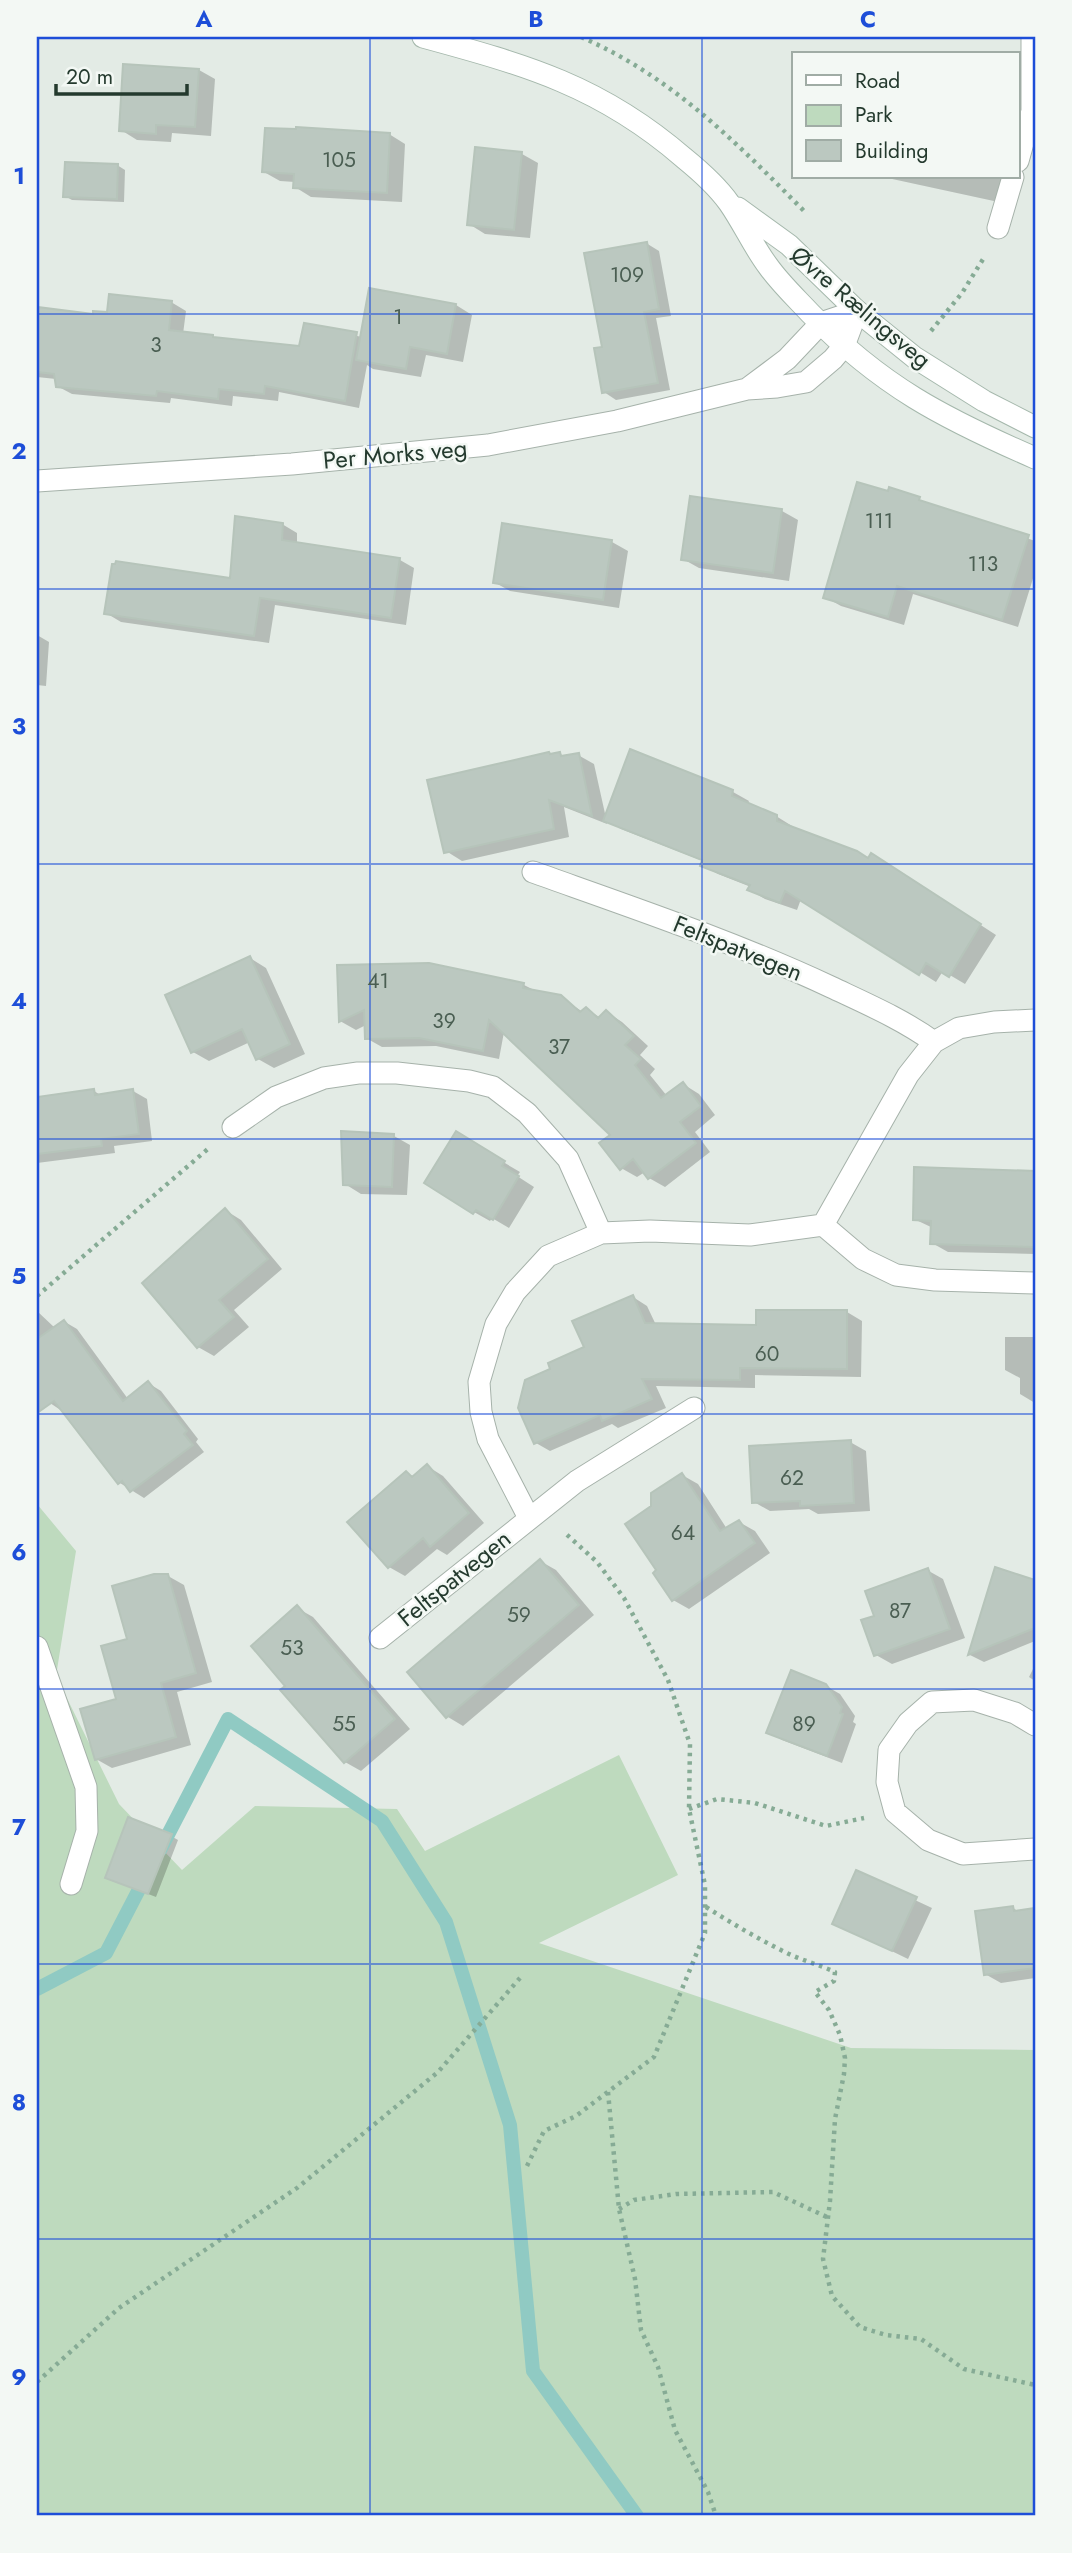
<svg xmlns="http://www.w3.org/2000/svg" width="1072" height="2553" font-family="Jost,sans-serif">
<rect width="100%" height="100%" fill="#e3ebe5"/>
<!-- green -->
<path fill="#bedabe" d="M 37,1504 L 76,1551 L 56,1676 L 119,1804 L 182,1870 L 255,1806 L 397,1809 L 425,1851 L 619,1755 L 678,1875 L 539,1943 L 851,2048 L 1035,2050 L 1035,2516 L 37,2516 Z"/>
<!-- shadow -->
<path fill="#0003" d="M 199,70 L 215,79 L 211,136 L 172,133 L 171,142 L 137,140 L 121,130 Z
M 389,134 L 405,144 L 402,202 L 311,197 L 295,187 L 295,182 L 280,181 L 264,172 Z
M 522,154 L 538,163 L 530,238 L 485,234 L 469,224 Z
M 117,165 L 125,170 L 124,202 L 72,200 L 65,196 Z
M 883,177 L 1009,177 L 1003,203 Z
M 646,243 L 659,251 L 671,316 L 656,318 L 670,390 L 616,400 L 604,392 L 604,348 Z
M 370,290 L 456,305 L 472,315 L 463,362 L 426,355 L 421,377 L 373,369 L 367,365 L 359,408 L 279,392 L 278,401 L 233,396 L 232,406 L 171,398 L 170,403 L 72,394 L 57,386 L 56,379 L 37,377 L 37,309 L 95,316 L 171,302 L 186,311 L 183,334 L 301,348 L 305,325 L 362,337 Z
M 890,489 L 1035,541 L 1035,572 L 1018,627 L 913,594 L 904,625 L 841,606 L 825,597 Z
M 692,498 L 782,511 L 798,520 L 789,581 L 699,568 L 683,559 Z
M 282,524 L 297,533 L 297,544 L 400,560 L 414,568 L 406,625 L 275,605 L 269,643 L 121,622 L 106,613 L 232,579 Z
M 503,525 L 612,542 L 628,551 L 619,608 L 510,591 L 494,582 Z
M 37,635 L 49,642 L 46,686 L 37,685 Z
M 560,754 L 566,757 L 578,755 L 594,764 L 606,818 L 733,792 L 749,801 L 747,805 L 776,816 L 792,826 L 792,829 L 869,860 L 887,864 L 996,935 L 965,984 L 943,971 L 936,982 L 801,899 L 797,910 L 765,899 L 750,890 L 751,887 L 718,874 L 702,865 L 703,861 L 621,829 L 606,820 L 607,824 L 564,807 L 569,837 L 462,861 L 446,851 L 552,756 Z
M 250,958 L 266,968 L 305,1054 L 274,1068 L 258,1059 L 250,1042 L 209,1061 L 193,1052 Z
M 429,965 L 524,985 L 538,992 L 560,997 L 583,1012 L 586,1009 L 601,1018 L 607,1012 L 622,1022 L 648,1046 L 640,1055 L 655,1069 L 650,1075 L 667,1096 L 683,1084 L 699,1094 L 715,1115 L 695,1132 L 710,1152 L 665,1187 L 649,1178 L 645,1172 L 637,1177 L 621,1168 L 613,1135 L 504,1032 L 499,1059 L 436,1046 L 382,1047 L 366,1038 L 366,1025 L 356,1030 L 340,1021 Z
M 94,1091 L 102,1096 L 133,1091 L 147,1099 L 152,1141 L 114,1146 L 115,1153 L 37,1163 L 37,1099 Z
M 456,1134 L 520,1172 L 517,1176 L 534,1187 L 509,1228 L 492,1218 L 490,1221 L 474,1212 Z
M 394,1136 L 410,1145 L 407,1195 L 361,1194 L 345,1184 Z
M 916,1169 L 1035,1172 L 1035,1254 L 948,1252 L 932,1243 L 933,1228 L 914,1219 Z
M 225,1210 L 241,1220 L 282,1269 L 234,1310 L 249,1327 L 214,1356 L 198,1347 L 144,1283 Z
M 633,1297 L 647,1306 L 656,1325 L 757,1327 L 847,1312 L 862,1321 L 861,1377 L 755,1375 L 755,1388 L 656,1386 L 666,1408 L 618,1428 L 612,1424 L 550,1451 L 536,1443 L 553,1369 L 586,1348 Z
M 37,1311 L 55,1328 L 65,1322 L 77,1329 L 128,1399 L 148,1383 L 161,1391 L 198,1439 L 196,1442 L 204,1452 L 144,1498 L 120,1483 L 62,1411 L 50,1403 L 37,1385 Z
M 1005,1337 L 1035,1337 L 1035,1403 L 1020,1394 L 1020,1378 L 1005,1370 Z
M 850,1442 L 866,1451 L 870,1511 L 818,1514 L 809,1509 L 770,1511 L 754,1502 Z
M 427,1466 L 443,1476 L 484,1523 L 447,1555 L 437,1549 L 405,1576 L 389,1567 L 406,1473 L 414,1477 Z
M 682,1475 L 698,1484 L 727,1529 L 739,1522 L 755,1531 L 770,1553 L 689,1609 L 673,1600 L 659,1571 L 653,1507 Z
M 540,1561 L 556,1570 L 594,1615 L 463,1726 L 448,1717 Z
M 927,1570 L 943,1579 L 965,1638 L 892,1664 L 876,1655 Z
M 996,1570 L 1035,1581 L 1035,1641 L 984,1662 L 970,1655 Z
M 168,1576 L 184,1585 L 212,1682 L 177,1692 L 191,1745 L 112,1768 L 96,1759 L 118,1700 L 129,1640 Z
M 297,1608 L 313,1617 L 410,1729 L 361,1771 L 345,1762 L 288,1686 Z
M 1035,1665 L 1035,1681 L 1029,1677 Z
M 826,1686 L 840,1694 L 855,1716 L 853,1722 L 856,1724 L 842,1763 L 782,1740 L 769,1732 Z
M 171,1836 L 178,1840 L 156,1897 L 114,1881 Z
M 857,1873 L 932,1908 L 908,1959 L 834,1923 Z
M 1013,1908 L 1019,1912 L 1035,1910 L 1035,1978 L 1001,1983 L 985,1974 Z"/>
<g fill="none" stroke-linecap="round" stroke-linejoin="round">
<!-- stream -->
<path stroke="#90cac3" stroke-width="14" d="M 160,1850 L 228,1719 L 382,1821 L 446,1922 L 510,2125 L 533,2371 L 637,2516
M 37,1989 L 106,1953 L 147,1874"/>
</g>
<!-- building -->
<path fill="#bbc8c0" stroke="#b6c4ba" stroke-width="2" d="M 123,64 L 199,69 L 195,127 L 156,125 L 156,134 L 119,131 Z
M 296,127 L 390,133 L 387,193 L 293,188 L 294,174 L 262,172 L 265,128 L 296,129 Z
M 475,147 L 522,152 L 514,230 L 467,225 Z
M 65,162 L 118,164 L 117,199 L 63,197 Z
M 647,242 L 659,309 L 644,312 L 658,383 L 602,393 L 594,348 L 602,347 L 584,253 Z
M 369,288 L 456,304 L 447,354 L 410,347 L 406,369 L 356,360 Z
M 109,294 L 172,301 L 169,330 L 213,335 L 213,337 L 299,346 L 304,323 L 357,332 L 345,401 L 265,386 L 264,394 L 219,389 L 218,399 L 157,391 L 156,396 L 56,387 L 54,374 L 37,372 L 37,307 L 93,314 L 93,311 L 107,312 Z
M 857,482 L 888,491 L 889,487 L 920,497 L 919,500 L 1029,535 L 1002,620 L 897,586 L 888,617 L 823,598 Z
M 690,496 L 782,509 L 773,573 L 681,560 Z
M 235,516 L 283,523 L 282,540 L 400,558 L 391,618 L 260,598 L 254,636 L 104,614 L 112,564 L 115,564 L 116,561 L 230,578 Z
M 502,523 L 612,540 L 603,600 L 493,583 Z
M 630,749 L 733,790 L 732,796 L 777,815 L 777,821 L 857,851 L 868,858 L 871,853 L 981,924 L 949,977 L 926,963 L 919,975 L 785,891 L 780,903 L 747,890 L 750,885 L 700,866 L 702,860 L 603,821 Z
M 549,752 L 550,754 L 560,752 L 561,756 L 579,753 L 592,816 L 549,800 L 554,829 L 444,853 L 427,780 Z
M 250,956 L 290,1044 L 256,1060 L 242,1029 L 191,1053 L 165,995 Z
M 429,963 L 524,983 L 523,988 L 561,995 L 580,1012 L 586,1007 L 598,1018 L 606,1010 L 634,1036 L 625,1045 L 641,1059 L 635,1065 L 661,1098 L 683,1082 L 701,1106 L 680,1122 L 696,1143 L 648,1179 L 633,1159 L 620,1170 L 599,1143 L 610,1135 L 489,1020 L 483,1051 L 419,1038 L 365,1039 L 364,1010 L 339,1022 L 337,965 Z
M 94,1089 L 95,1095 L 133,1089 L 139,1134 L 101,1139 L 102,1146 L 37,1154 L 37,1097 Z
M 341,1131 L 394,1134 L 392,1187 L 343,1185 Z
M 456,1131 L 505,1161 L 502,1166 L 519,1176 L 493,1220 L 476,1210 L 473,1214 L 424,1183 Z
M 914,1167 L 1035,1171 L 1035,1247 L 930,1244 L 931,1221 L 913,1220 Z
M 225,1208 L 268,1259 L 219,1300 L 234,1317 L 197,1348 L 142,1283 Z
M 633,1295 L 645,1323 L 756,1325 L 756,1310 L 847,1310 L 847,1369 L 740,1368 L 740,1380 L 642,1379 L 652,1399 L 602,1421 L 600,1415 L 534,1444 L 518,1408 L 525,1380 L 550,1369 L 548,1363 L 584,1347 L 572,1321 Z
M 64,1320 L 123,1401 L 148,1381 L 187,1431 L 184,1434 L 193,1445 L 130,1492 L 122,1481 L 118,1484 L 54,1401 L 37,1413 L 37,1339 Z
M 851,1440 L 854,1503 L 800,1506 L 800,1501 L 752,1503 L 749,1446 Z
M 427,1464 L 469,1513 L 430,1547 L 423,1538 L 388,1568 L 347,1522 L 406,1471 L 412,1477 Z
M 682,1473 L 720,1531 L 739,1520 L 755,1543 L 672,1601 L 653,1573 L 656,1570 L 625,1524 L 651,1506 L 651,1493 Z
M 540,1559 L 579,1605 L 446,1718 L 407,1672 Z
M 995,1567 L 1035,1580 L 1035,1628 L 968,1655 Z
M 928,1568 L 950,1629 L 874,1656 L 861,1620 L 874,1616 L 865,1591 Z
M 154,1574 L 168,1574 L 196,1673 L 161,1683 L 176,1737 L 95,1760 L 80,1709 L 116,1699 L 101,1646 L 127,1639 L 112,1586 Z
M 297,1605 L 395,1719 L 344,1763 L 280,1690 L 285,1686 L 251,1646 Z
M 791,1670 L 826,1684 L 842,1707 L 840,1713 L 843,1714 L 827,1756 L 766,1733 Z
M 128,1817 L 172,1834 L 148,1894 L 105,1878 Z
M 856,1870 L 917,1897 L 892,1951 L 832,1924 Z
M 1013,1906 L 1014,1911 L 1035,1908 L 1035,1968 L 984,1975 L 975,1911 Z"/>
<g fill="none" stroke-linecap="round" stroke-linejoin="round">
<defs>
<path id="minor" d="M 1018,161 L 1032,111 L 1032,37
M 998,228 L 1013,177
M 747,389 L 787,359 L 821,323 L 857,311
M 37,481 L 292,464 L 488,445 L 617,421 L 747,389 L 777,387 L 806,382 L 833,359 L 844,346 L 857,311
M 533,872 C 634,908 735,942 831,987 C 867,1004 902,1019 934,1042
M 233,1127 L 276,1097 L 324,1078 L 358,1073 L 397,1073 L 469,1081 L 493,1087 L 527,1113 L 568,1159 L 601,1233
M 823,1225 L 908,1075 L 934,1042 L 959,1028 L 994,1022 L 1035,1020
M 529,1518 L 488,1439 L 481,1412 L 479,1382 L 496,1324 L 515,1292 L 548,1256 L 601,1233 L 650,1231 L 750,1235 L 823,1225 L 863,1259 L 896,1275 L 935,1280 L 1035,1283
M 380,1638 L 577,1481 L 694,1408
M 37,1647 L 86,1787 L 87,1831 L 71,1884
M 1035,1725 L 1015,1713 L 974,1700 L 932,1702 L 908,1723 L 889,1750 L 887,1782 L 895,1812 L 928,1840 L 963,1854 L 1035,1849"/>
<path id="secondary" d="M 423,37 C 526,65 601,86 684,158 C 700,171 717,186 729,203 C 743,223 753,246 768,266 C 780,283 796,298 810,313 C 881,386 943,418 1035,458
M 738,208 L 789,245 L 857,311 L 914,357 L 984,401 L 1035,427"/>
</defs>
<!-- minor casing -->
<use href="#minor" stroke="#a6b2aa" stroke-width="23"/>
<!-- secondary casing -->
<use href="#secondary" stroke="#a5b8ac" stroke-width="23"/>
<!-- path -->
<path stroke="#86ab95" stroke-width="4.5" stroke-dasharray="3.5 5" stroke-linecap="butt" d="M 581,37 C 671,76 737,143 805,212
M 931,331 L 962,293 L 985,256
M 37,1296 L 209,1148
M 689,1809 L 717,1799 L 755,1803 L 826,1826 L 864,1818
M 706,1907 C 733,1924 760,1940 789,1954 C 804,1961 820,1965 835,1972 L 834,1981 L 815,1992 L 829,2010 L 840,2035 L 845,2058 L 844,2074 L 835,2119 L 830,2201 L 823,2259 L 832,2296 L 860,2327 L 886,2335 L 921,2339 L 964,2369 L 1035,2385
M 608,2092 L 619,2209 L 635,2279 L 641,2330 L 658,2367 L 675,2430 L 708,2492 L 716,2516
M 527,2166 L 544,2131 L 576,2116 L 654,2057 L 705,1933 L 705,1885 L 689,1809 L 690,1744 L 668,1680 L 624,1598 L 597,1562 L 565,1533
M 619,2209 L 634,2200 L 676,2194 L 773,2192 L 829,2218
M 37,2382 L 119,2308 L 297,2188 L 438,2072 L 520,1978"/>
<!-- minor -->
<use href="#minor" stroke="#fff" stroke-width="21"/>
<!-- secondary -->
<use href="#secondary" stroke="#fff" stroke-width="21"/>
</g>
<!-- grid -->
<path fill="none" stroke="#1d4ed8" stroke-width="2" stroke-opacity="0.55" d="M 370,37 L 370,2516M 702,37 L 702,2516M 37,314 L 1035,314M 37,589 L 1035,589M 37,864 L 1035,864M 37,1139 L 1035,1139M 37,1414 L 1035,1414M 37,1689 L 1035,1689M 37,1964 L 1035,1964M 37,2239 L 1035,2239"/>
<g text-anchor="middle" dominant-baseline="central" stroke-width="5" stroke-linejoin="round" paint-order="stroke">
<!-- number labels -->
<g font-size="21" fill="#4a5e52">
<text x="339" y="160">105</text>
<text x="627" y="275">109</text>
<text x="398" y="317">1</text>
<text x="156" y="345">3</text>
<text x="879" y="521">111</text>
<text x="983" y="564">113</text>
<text x="378" y="981">41</text>
<text x="444" y="1021">39</text>
<text x="559" y="1047">37</text>
<text x="767" y="1354">60</text>
<text x="792" y="1478">62</text>
<text x="683" y="1533">64</text>
<text x="900" y="1611">87</text>
<text x="519" y="1615">59</text>
<text x="292" y="1648">53</text>
<text x="344" y="1724">55</text>
<text x="804" y="1724">89</text>
</g>
<!-- street labels -->
<g font-size="24" fill="#243a2e" stroke="#f3f8f4">
<text transform="translate(861 307) rotate(40)">Øvre Rælingsveg</text>
<text transform="translate(395 454) rotate(-5)">Per Morks veg</text>
<text transform="translate(738 948) rotate(22)">Feltspatvegen</text>
<text transform="translate(454 1578) rotate(-39)">Feltspatvegen</text>
</g>
</g>
<!-- border -->
<rect width="1072" height="2553" fill="none" stroke="#f3f8f4" stroke-width="77"/>
<!-- legend -->
<rect x="792" y="52" width="228" height="126" fill="#f3f8f4" stroke="#a0aca5" stroke-width="2"/>
<rect x="806" y="75" width="35" height="10" fill="#ffffff" stroke="#a0aca5" stroke-width="2"/>
<text x="855" y="88" font-size="21" fill="#243a2e">Road</text>
<rect x="806" y="105" width="35" height="21" fill="#bedabe" stroke="#a0aca5" stroke-width="2"/>
<text x="855" y="122" font-size="21" fill="#243a2e">Park</text>
<rect x="806" y="140" width="35" height="21" fill="#bbc8c0" stroke="#a0aca5" stroke-width="2"/>
<text x="855" y="158" font-size="21" fill="#243a2e">Building</text>
<!-- scale -->
<path d="M56 84v10h131v-10" fill="none" stroke="#243a2e" stroke-width="3.5"/>
<text x="66" y="84" font-size="21" fill="#243a2e" stroke="#f3f8f4" stroke-width="5" paint-order="stroke">20 m</text>
<rect x="38" y="38" width="996" height="2476" fill="none" stroke="#1d4ed8" stroke-width="2.5"/>
<g font-size="23" text-anchor="middle" font-weight="bold" fill="#1d4ed8">
<text x="204" y="27">A</text>
<text x="536" y="27">B</text>
<text x="868" y="27">C</text>
<text x="19" y="184">1</text>
<text x="19" y="459">2</text>
<text x="19" y="734">3</text>
<text x="19" y="1009">4</text>
<text x="19" y="1284">5</text>
<text x="19" y="1560">6</text>
<text x="19" y="1835">7</text>
<text x="19" y="2110">8</text>
<text x="19" y="2385">9</text>
</g>
</svg>
